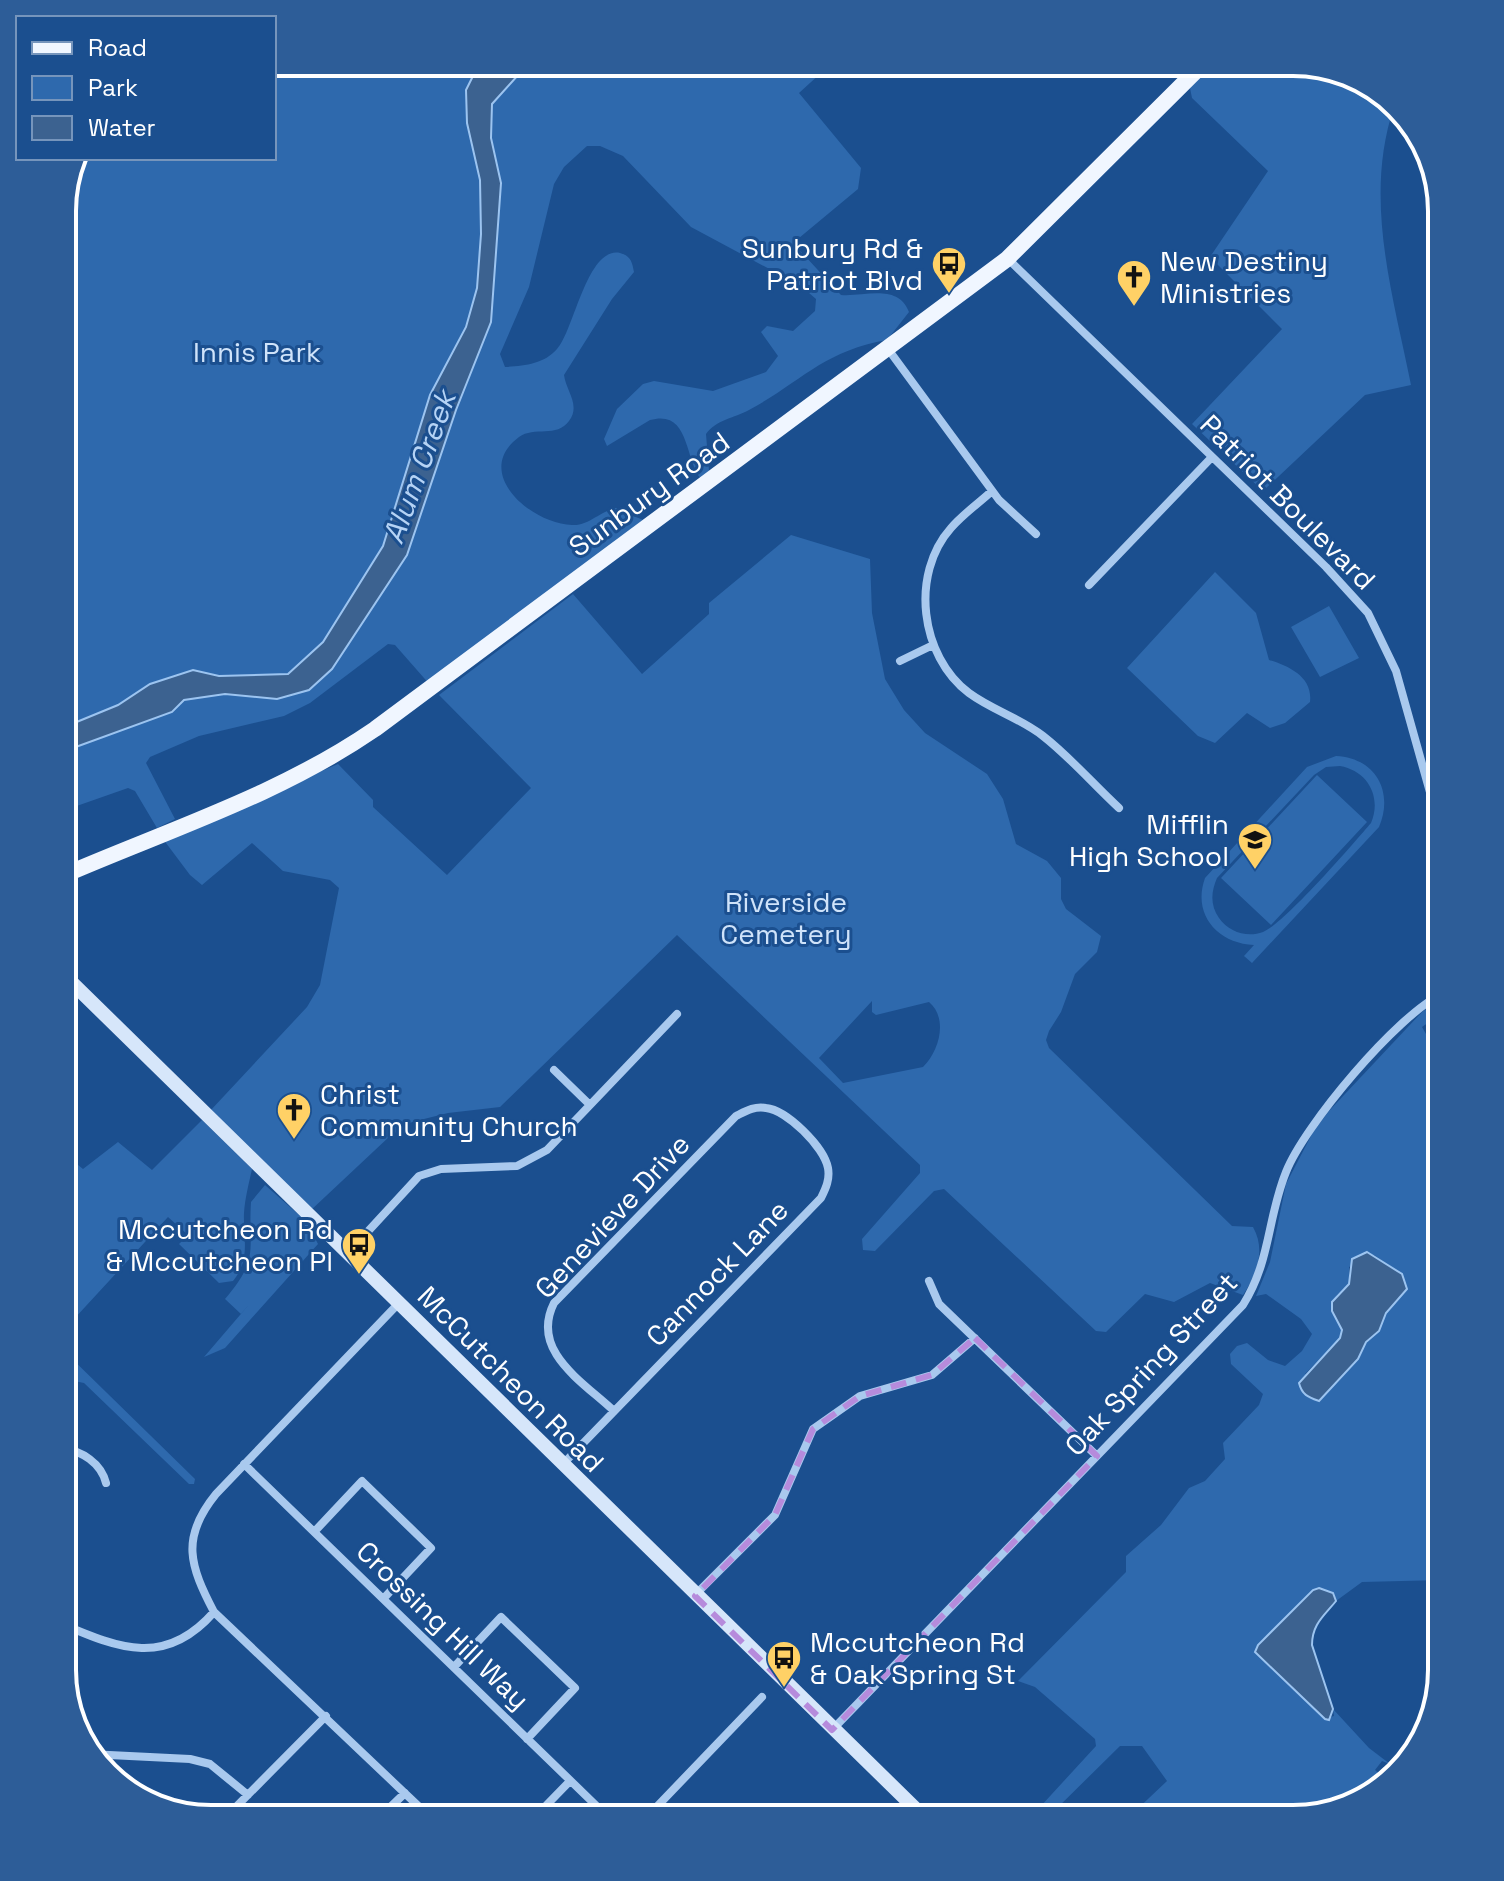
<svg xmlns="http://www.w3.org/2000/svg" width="1504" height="1881" font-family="'Space Grotesk',sans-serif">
<rect width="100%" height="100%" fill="#1b4f8f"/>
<!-- green -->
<path fill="#2e69ad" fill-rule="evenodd" d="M 274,62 L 522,62 L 519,74 L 576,62 L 833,62 L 799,93 L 861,168 L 858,189 L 793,243 L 841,295 C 864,297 898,283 909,312 L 887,340 C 823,351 801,382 749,410 C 734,418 716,420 706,434 L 709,471 L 701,479 C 684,458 690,409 650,420 L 607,446 L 604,439 L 617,409 L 643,384 L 654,381 L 713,391 L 766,372 L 778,356 L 761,332 L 767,326 L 793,331 L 815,311 L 816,299 L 801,286 L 691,227 L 623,156 L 600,146 L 587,146 L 564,167 L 554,184 L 529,287 L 500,354 L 505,367 C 524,366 544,364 557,349 C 574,331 587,246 620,253 C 631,256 632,262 634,272 L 612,299 L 564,375 C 566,391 581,405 569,421 C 557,438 534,426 519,437 C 471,473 532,524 572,525 C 589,526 600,511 616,508 L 643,520 L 431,686 L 395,645 L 388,644 L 310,703 L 284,716 L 199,736 L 150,757 L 146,763 L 175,819 L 157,828 L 135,791 L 128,788 L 71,808 L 62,807 L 62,201 L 74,158 L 274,158 ZM 491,322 L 456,410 L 407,555 L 332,669 L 309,690 L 277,698 L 225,694 L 184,700 L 84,744 L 160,693 L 285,682 L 330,657 L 427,466 Z
M 1215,62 L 1302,62 L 1367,82 L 1394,107 C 1363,199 1393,294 1411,385 L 1365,395 L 1263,491 L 1192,424 L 1282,329 L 1210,257 L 1268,171 L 1192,98 L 1190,88 Z
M 791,535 L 870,559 L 872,613 L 885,679 L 904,710 L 925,733 L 987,774 L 1003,799 L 1016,844 L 1047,861 L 1061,878 L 1061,899 L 1066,909 L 1101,936 L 1097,952 L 1075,974 L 1061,1012 L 1049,1031 L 1046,1040 L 1049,1048 L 1232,1226 L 1253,1227 C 1266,1250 1257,1274 1243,1295 L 1210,1283 L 1174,1302 L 1145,1294 L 1106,1332 L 1096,1331 L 944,1189 L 934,1191 L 875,1251 L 863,1250 L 862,1239 L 920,1173 L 920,1165 L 677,935 L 500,1107 L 448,1113 L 412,1122 L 390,1136 L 310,1211 L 210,1111 L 307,1007 L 320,985 L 339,888 L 330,880 L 283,871 L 252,843 L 202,885 L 190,875 L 163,839 L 338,764 L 373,800 L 373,807 L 447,875 L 531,788 L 439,695 L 573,594 L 642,674 L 709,614 L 709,603 ZM 872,1001 L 872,1012 L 876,1015 L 929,1002 C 948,1018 940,1050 923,1067 L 843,1083 L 819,1058 Z
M 1215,572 L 1256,613 L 1269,660 C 1289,666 1313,677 1310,702 L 1285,723 L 1270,728 L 1247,713 L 1215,743 L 1198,736 L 1127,668 Z
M 1329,606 L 1359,658 L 1320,677 L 1291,627 Z
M 1336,756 C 1376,758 1394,792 1379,827 L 1252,963 L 1244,956 L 1254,945 C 1217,943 1192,914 1205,878 L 1307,767 ZM 1340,766 C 1368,771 1382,797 1371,823 C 1354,843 1284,924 1263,932 C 1247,938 1229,932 1219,918 C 1210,905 1211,892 1217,878 L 1314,775 L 1326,767 Z
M 1317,775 L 1367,822 L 1271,925 L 1221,878 Z
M 1442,998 L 1442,1013 L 1422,1027 L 1442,1062 L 1442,1580 L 1362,1582 L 1336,1601 L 1335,1597 L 1313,1590 L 1258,1645 L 1255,1652 L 1324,1719 L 1334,1716 L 1333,1709 L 1369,1748 L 1390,1764 L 1382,1761 L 1375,1770 L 1387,1781 C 1344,1830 1196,1819 1133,1819 L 1130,1816 L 1167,1781 L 1142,1746 L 1120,1746 L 1046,1819 L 1029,1819 L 1096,1746 L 1095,1739 L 1035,1687 L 1018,1681 L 1126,1572 L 1126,1556 L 1161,1525 L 1189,1488 L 1205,1481 L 1225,1459 L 1223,1443 L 1259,1405 L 1263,1394 L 1231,1364 L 1230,1354 L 1237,1346 L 1247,1343 L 1268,1360 L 1285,1366 L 1302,1351 L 1312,1334 L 1301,1319 L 1266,1294 L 1256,1296 L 1270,1262 L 1286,1184 L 1313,1132 L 1329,1111 L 1422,1012 ZM 1374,1255 L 1402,1274 L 1407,1289 L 1386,1313 L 1379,1331 L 1366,1342 L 1358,1359 L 1337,1383 L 1305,1374 L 1340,1338 L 1342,1330 L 1332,1311 L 1337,1295 L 1349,1284 L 1349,1267 Z
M 202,1120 L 252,1169 C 249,1183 245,1198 244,1213 C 243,1238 251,1259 233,1281 L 219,1283 L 179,1244 L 188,1235 L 168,1217 L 62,1332 L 62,1152 L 83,1169 L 118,1142 L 152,1170 Z
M 265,1185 L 306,1221 L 318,1244 L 225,1348 L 204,1357 L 252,1301 L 241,1314 L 225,1299 C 260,1258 248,1251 251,1202 Z
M 62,1349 L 195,1479 L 194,1484 L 189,1484 L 84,1383 L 74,1381 L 62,1430 Z"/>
<!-- water -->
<path fill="#3c6290" stroke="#9cc4f0" stroke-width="2" d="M 486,62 L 576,62 L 519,74 L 492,104 L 491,138 L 501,183 L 491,322 L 456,410 L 407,555 L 332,669 L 309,690 L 277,699 L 225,694 L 184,700 L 172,712 L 62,752 L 62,728 L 118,705 L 150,684 L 193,670 L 219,676 L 288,674 L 323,642 L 383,546 L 430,395 L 466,327 L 477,288 L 481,234 L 480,180 L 467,123 L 466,90 L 477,68 Z
M 1367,1252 L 1402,1274 L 1407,1289 L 1386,1313 L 1379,1331 L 1366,1342 L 1358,1359 L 1319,1401 C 1308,1397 1302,1395 1299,1383 L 1340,1338 L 1342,1330 L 1332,1311 L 1332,1302 L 1349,1284 L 1352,1259 Z
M 1319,1588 L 1333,1593 L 1336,1601 C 1324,1616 1312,1624 1312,1645 L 1333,1709 L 1329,1720 L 1325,1719 L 1255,1652 L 1258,1645 L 1313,1590 Z"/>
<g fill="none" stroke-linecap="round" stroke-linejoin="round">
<!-- minor -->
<path stroke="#a9c9ee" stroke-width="8" d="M 1008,259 L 1326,567 L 1368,613 L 1396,671 L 1442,835
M 888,349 L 999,500 L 1036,534
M 992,491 C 979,503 963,514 951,528 C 910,574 920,656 969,693 C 992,710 1020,718 1043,736 C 1070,757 1094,785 1119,808
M 1089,585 L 1212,457
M 900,661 L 933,645
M 554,1070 L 590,1105
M 348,1253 L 419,1176 L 441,1169 L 517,1166 L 547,1150 L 677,1014
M 929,1281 L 939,1304 L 1097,1456
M 398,1304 L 216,1494 C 180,1538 190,1566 214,1612 L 432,1819
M 62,1448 C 82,1451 101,1463 106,1483
M 244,1464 L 610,1819
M 562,1465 L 821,1198 C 826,1188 830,1179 828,1168 C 824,1147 787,1110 766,1108 C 754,1106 746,1111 736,1116 L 554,1303 C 530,1351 582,1381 614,1411
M 315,1531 L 362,1481 L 431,1548 L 384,1598
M 695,1595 L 775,1515 L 813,1429 L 860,1396 L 932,1375 L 975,1338
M 62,1624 C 120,1649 166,1667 214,1612
M 454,1667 L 501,1617 L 575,1688 L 527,1739
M 833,1729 L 1243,1305 C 1271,1260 1267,1219 1286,1172 C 1304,1126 1397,1015 1442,994
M 89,1754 L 190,1759 L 210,1764 L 248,1795
M 224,1819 L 326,1716
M 378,1819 L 405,1793
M 533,1819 L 570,1781
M 645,1819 L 762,1697"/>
<!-- secondary -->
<path stroke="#d6e6fa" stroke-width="14" d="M 62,973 L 926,1819"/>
<!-- primary -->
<path stroke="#f0f6ff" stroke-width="16" d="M 62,876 C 168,830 279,795 375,729 L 1007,259 L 1205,62"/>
</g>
<!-- marked area -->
<path fill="none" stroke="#b68bdc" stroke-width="6" stroke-dasharray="16 10" stroke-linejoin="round" d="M 975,1338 L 1097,1456 L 832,1730 L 695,1596 L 775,1515 L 813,1429 L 860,1396 L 932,1375 Z"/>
<!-- icons -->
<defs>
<symbol id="bus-pin" viewBox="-11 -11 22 30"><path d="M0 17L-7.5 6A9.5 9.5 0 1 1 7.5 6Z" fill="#ffd166" stroke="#1b4f8f"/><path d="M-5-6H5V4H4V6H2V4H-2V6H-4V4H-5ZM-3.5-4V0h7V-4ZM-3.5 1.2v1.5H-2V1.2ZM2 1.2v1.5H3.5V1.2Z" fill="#111"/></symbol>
<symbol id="church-pin" viewBox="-11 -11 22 30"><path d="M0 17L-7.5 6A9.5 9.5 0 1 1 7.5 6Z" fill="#ffd166" stroke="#1b4f8f"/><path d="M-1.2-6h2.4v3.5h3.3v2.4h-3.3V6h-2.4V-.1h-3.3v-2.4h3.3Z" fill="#111"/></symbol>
<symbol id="school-pin" viewBox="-11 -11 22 30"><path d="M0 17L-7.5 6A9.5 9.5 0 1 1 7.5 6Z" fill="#ffd166" stroke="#1b4f8f"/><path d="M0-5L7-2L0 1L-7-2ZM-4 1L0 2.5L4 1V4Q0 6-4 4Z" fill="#111"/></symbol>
</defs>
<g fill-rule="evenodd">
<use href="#bus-pin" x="929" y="244" width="40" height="54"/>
<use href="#church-pin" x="1114" y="257" width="40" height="54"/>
<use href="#school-pin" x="1235" y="820" width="40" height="54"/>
<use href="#church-pin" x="274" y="1090" width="40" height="54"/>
<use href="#bus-pin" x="339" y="1225" width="40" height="54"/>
<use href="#bus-pin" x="764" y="1638" width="40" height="54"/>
</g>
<g text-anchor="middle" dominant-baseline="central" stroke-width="6" stroke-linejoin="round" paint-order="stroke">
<!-- poi labels -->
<g font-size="28" fill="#fff" stroke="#1b4f8f" text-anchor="end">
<text x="923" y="248">Sunbury Rd &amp;<tspan x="923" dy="32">Patriot Blvd</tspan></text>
<text x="1160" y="261" text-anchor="start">New Destiny<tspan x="1160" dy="32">Ministries</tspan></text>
<text x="1229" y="824">Mifflin<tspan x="1229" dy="32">High School</tspan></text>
<text x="320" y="1094" text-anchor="start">Christ<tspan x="320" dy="32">Community Church</tspan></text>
<text x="333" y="1229">Mccutcheon Rd<tspan x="333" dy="32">&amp; Mccutcheon Pl</tspan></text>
<text x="810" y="1642" text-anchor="start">Mccutcheon Rd<tspan x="810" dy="32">&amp; Oak Spring St</tspan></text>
</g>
<!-- park labels -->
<g font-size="28" fill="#cfe3fa" stroke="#1b4f8f">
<text x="257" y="352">Innis Park</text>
<text x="786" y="902">Riverside<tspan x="786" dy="32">Cemetery</tspan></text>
</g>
<!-- street labels -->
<g font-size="28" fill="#fff" stroke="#1b4f8f">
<text transform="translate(649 494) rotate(-36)">Sunbury Road</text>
<text transform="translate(1288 502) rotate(45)">Patriot Boulevard</text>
<text transform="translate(612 1216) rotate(-47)">Genevieve Drive</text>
<text transform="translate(717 1273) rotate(-46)">Cannock Lane</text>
<text transform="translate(1151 1364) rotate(-47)">Oak Spring Street</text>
<text transform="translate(511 1379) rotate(45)">McCutcheon Road</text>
<text transform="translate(443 1625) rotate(44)">Crossing Hill Way</text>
</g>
<!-- water labels -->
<g font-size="30" font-style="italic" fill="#b5d3f5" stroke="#1b4f8f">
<text transform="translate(419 467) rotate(-70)">Alum Creek</text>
</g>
</g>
<!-- crop -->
<path d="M0 0H1504V1881H0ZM211 76H1293A135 135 0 0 1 1428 211V1670A135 135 0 0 1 1293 1805H211A135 135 0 0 1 76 1670V211A135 135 0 0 1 211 76Z" fill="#2d5d98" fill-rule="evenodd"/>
<path fill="none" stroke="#fff" stroke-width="4" d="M211 76H1293A135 135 0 0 1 1428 211V1670A135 135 0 0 1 1293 1805H211A135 135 0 0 1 76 1670V211A135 135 0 0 1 211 76Z"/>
<!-- legend -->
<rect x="16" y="16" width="260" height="144" fill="#1b4f8f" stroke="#7695bc" stroke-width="2"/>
<rect x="32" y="42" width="40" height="12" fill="#f0f6ff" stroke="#7695bc" stroke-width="2"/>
<text x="88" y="56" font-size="24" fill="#ffffff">Road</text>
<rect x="32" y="76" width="40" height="24" fill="#2e69ad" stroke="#7695bc" stroke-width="2"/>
<text x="88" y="96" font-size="24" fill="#ffffff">Park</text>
<rect x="32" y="116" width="40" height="24" fill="#3c6290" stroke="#7695bc" stroke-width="2"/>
<text x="88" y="136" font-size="24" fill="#ffffff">Water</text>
</svg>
